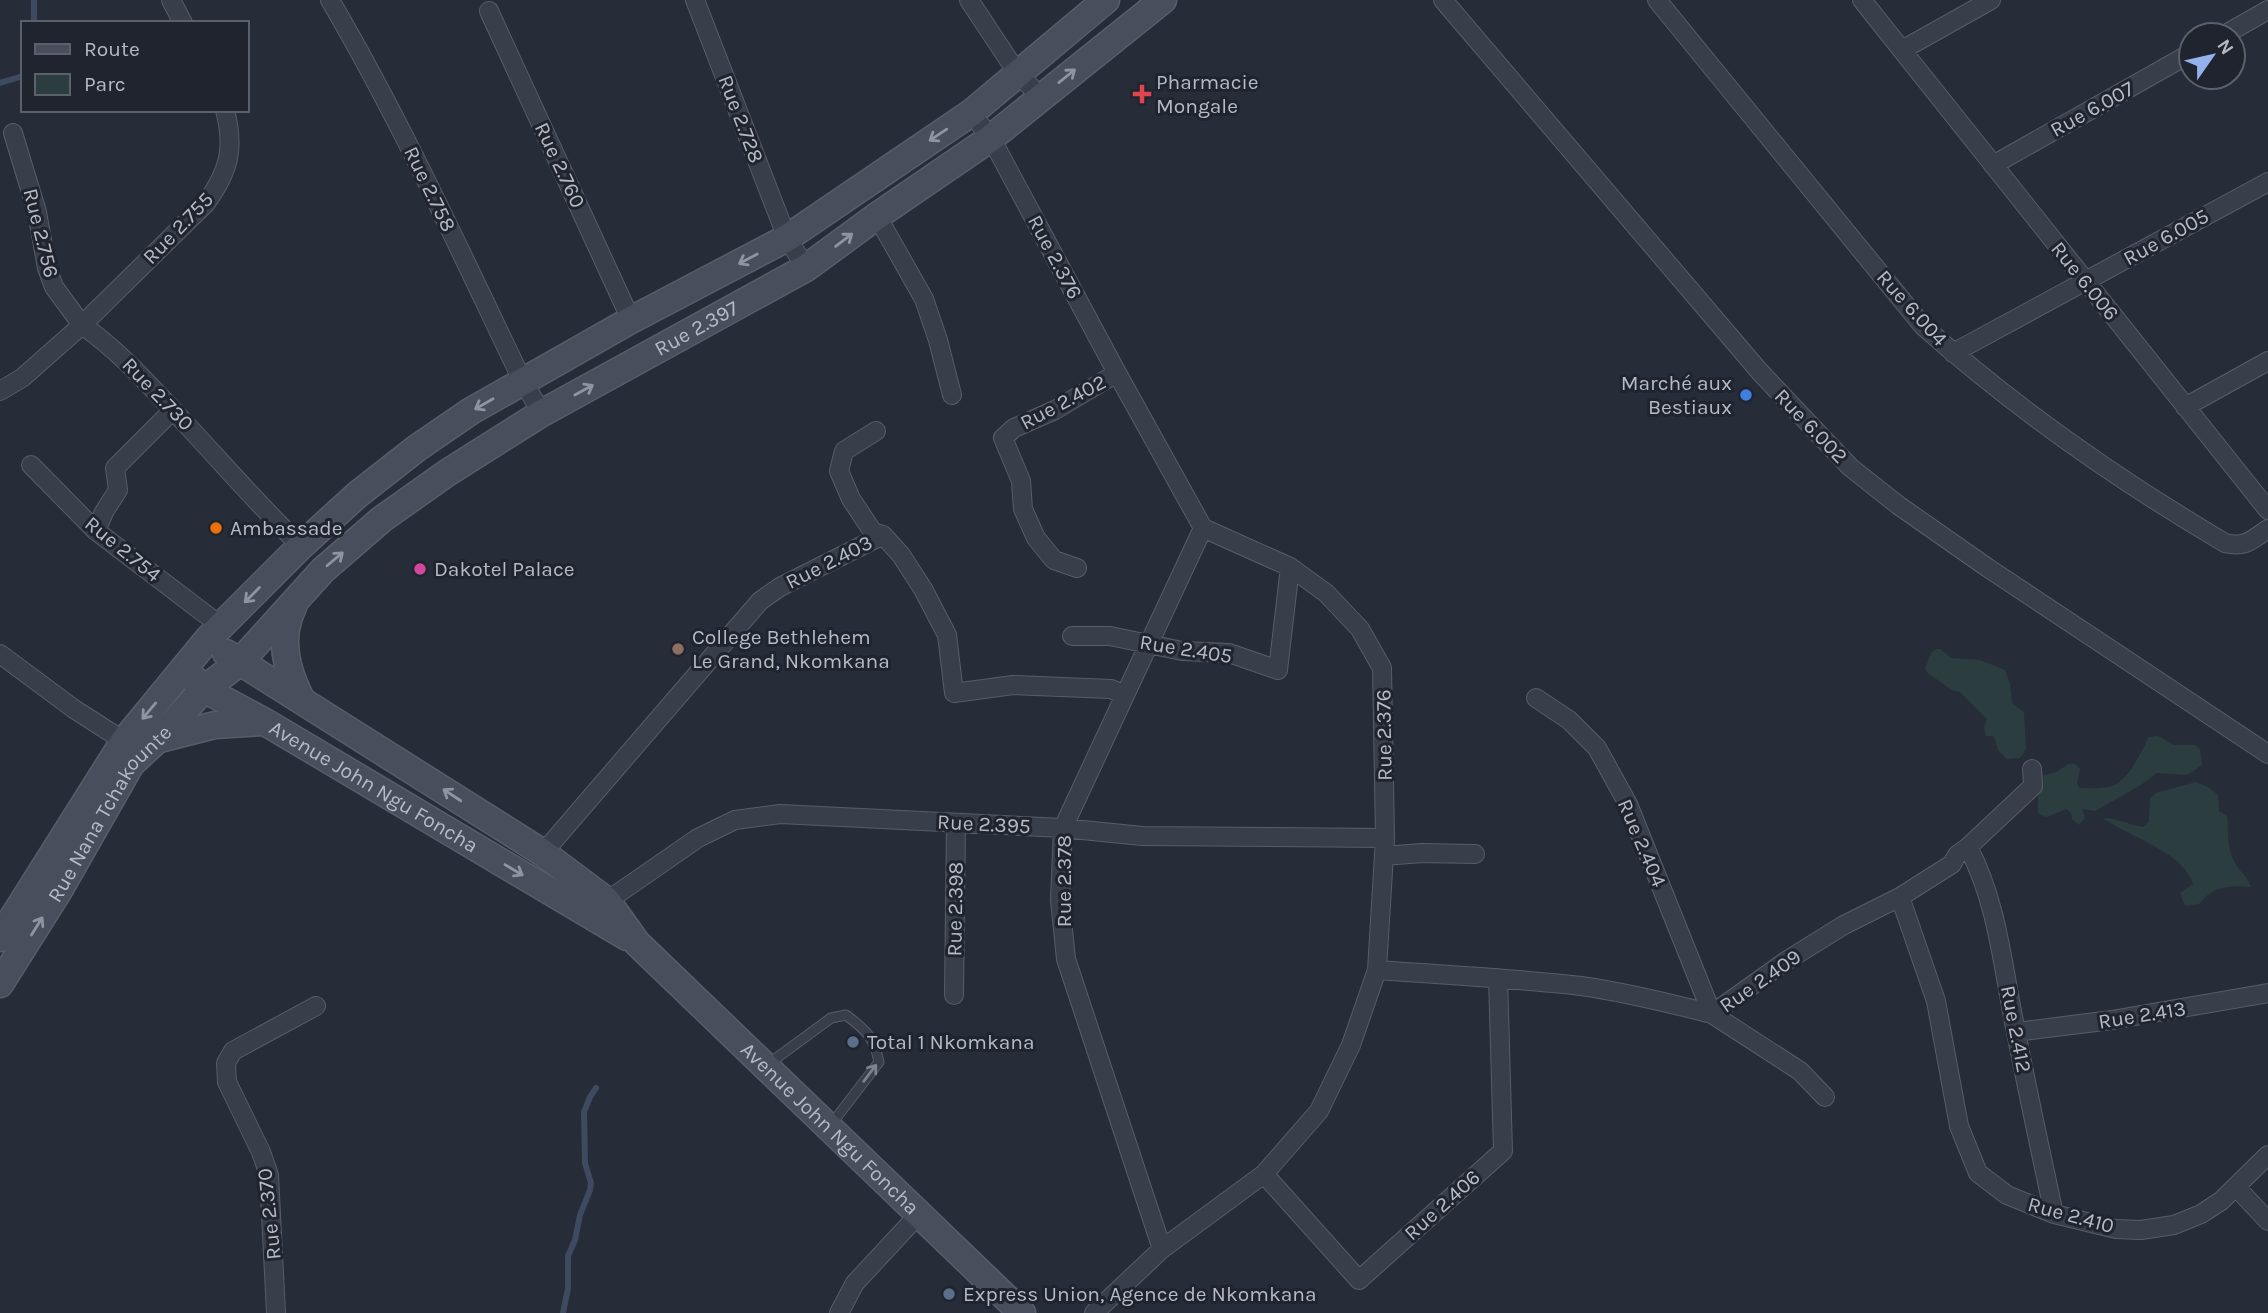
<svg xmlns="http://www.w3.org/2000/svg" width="2268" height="1313" font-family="Karla,sans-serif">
<rect width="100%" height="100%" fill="#262d39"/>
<!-- green -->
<path fill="#2c3d3f" d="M 1936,649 L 1940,649 L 1951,658 L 1980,660 L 2005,670 L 2010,684 L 2012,703 L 2024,712 L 2026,749 L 2020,758 L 2007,759 L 1998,750 L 1995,739 L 1993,736 L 1986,736 L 1984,728 L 1987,719 L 1960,692 L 1952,690 L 1929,674 L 1925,669 L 1931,653 Z
M 2158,736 L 2174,745 L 2195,745 L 2200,749 L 2202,765 L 2187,775 L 2157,773 L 2141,785 L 2095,811 L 2082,809 L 2085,818 L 2079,825 L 2072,819 L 2071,813 L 2066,809 L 2047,817 L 2039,814 C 2036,807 2039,805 2038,798 C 2038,790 2037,784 2038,776 C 2043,775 2051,774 2056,772 C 2065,768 2071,757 2080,769 L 2077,783 L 2079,788 C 2091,788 2108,790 2118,783 C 2132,773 2141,752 2149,737 Z
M 2196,782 L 2208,787 L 2218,795 L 2219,811 L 2227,816 C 2229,833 2226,847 2235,863 C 2241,874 2246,873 2251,887 C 2229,885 2213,886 2199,904 L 2185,906 L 2180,893 L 2193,884 C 2184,852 2129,837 2103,818 C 2117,818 2129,825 2143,827 L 2149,821 L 2150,798 L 2156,793 Z"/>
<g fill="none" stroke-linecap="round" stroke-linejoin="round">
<!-- stream -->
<path stroke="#3d4a60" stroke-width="6" d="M 34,0 L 34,23
M 0,83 L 23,76
M 563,1313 L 568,1288 L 568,1256 L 575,1240 L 580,1215 L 590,1190 L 591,1183 L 585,1163 L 584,1112 L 590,1097 L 596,1088"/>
<defs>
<path id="service" d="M 767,1065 L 831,1018 L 846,1015 C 866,1030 874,1037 879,1062 L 830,1126"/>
<path id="minor" d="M 171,0 L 183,23
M 330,0 C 402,123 461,253 523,382 L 542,413
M 695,0 L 787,238 L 806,268
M 969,0 L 1018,74 L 1041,97
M 1443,0 L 1760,372 L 1850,467 L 1898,505 L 1988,568 L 2268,754
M 1657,0 L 1923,326 C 2014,407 2120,481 2225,543 C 2245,548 2252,540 2268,529
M 1862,0 L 2268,510
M 489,11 L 631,320
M 2224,35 L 2268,10
M 1902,50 L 1991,0
M 971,113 L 991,138 L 1117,373 L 1203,528 L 1290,567 L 1326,593 L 1360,629 L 1382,668 L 1385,838 L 1377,970 L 1351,1045 L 1319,1111 L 1264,1174 L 1162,1249 L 1094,1313
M 13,133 L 37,212 L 47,268 L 54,287 L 82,325 L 206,203 C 229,171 235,149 225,110
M 1993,165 L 2191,53
M 877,216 L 924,299 L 938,340 L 952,395
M 1953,353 L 2268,182
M 0,391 L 22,378 L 82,325 C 115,348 141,376 168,405 C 213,452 254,501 301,546
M 2185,407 L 2268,361
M 876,431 L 844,451 L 839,471 L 851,499 L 873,532 L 883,535
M 31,465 L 96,531 L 221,626
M 96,531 L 104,512 L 118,490 L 115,468 L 173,410
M 1077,568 L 1054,560 L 1036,538 L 1023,509 L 1021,481 L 1003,438 L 1014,428 L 1055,410 L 1117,373
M 1072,636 L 1110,636 L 1182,651 L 1229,653 L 1278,670 L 1290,567
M 0,654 L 74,709 L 124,741
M 1536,698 L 1569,720 L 1597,748 L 1628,804 L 1712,1014 L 1800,1071 L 1825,1097
M 1968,847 C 1998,903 2003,970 2016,1032 C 2028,1093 2041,1154 2054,1214
M 543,853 L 760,601 L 780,587 L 883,535 L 901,555 L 923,589 L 947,635 L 954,693 L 1013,685 L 1111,689 L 1125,695
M 1384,856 L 1422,853 L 1475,854
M 1900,897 L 1936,1001 L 1959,1126 L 1978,1173 L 2007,1195 L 2054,1214 L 2116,1229 L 2141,1230 L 2174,1225 L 2201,1214 L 2221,1201 L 2268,1155
M 607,901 L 698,838 L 735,820 L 780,814 L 1063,828 L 1142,836 L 1385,838
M 1377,970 C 1445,975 1513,978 1581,986 C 1625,992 1669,1003 1712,1014 L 1786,961 L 1844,925 L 1900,897 L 1952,864 L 1957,855 L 1968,847 L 2033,786 L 2032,769
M 954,995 L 956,823
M 2016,1032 L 2112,1020 L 2268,993
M 1264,1174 L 1359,1280 L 1503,1151 L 1498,978
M 2236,1187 L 2268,1221
M 1162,1249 L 1066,959 L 1060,900 L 1063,828 L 1203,528
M 276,1313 L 269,1175 L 261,1152 L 227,1082 L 226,1063 L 233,1051 L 316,1006
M 839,1313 L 855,1283 L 920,1213"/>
<g id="secondary">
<path d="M 293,607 C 278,638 286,669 301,699"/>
<path id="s1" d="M 226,653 L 543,853 L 607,901 L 637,943 L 1022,1313"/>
<path id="s2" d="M 194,679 L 204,689 L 265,722 L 627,937"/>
<path d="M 160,739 L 215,725 L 263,722"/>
<path d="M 0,938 L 124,741 L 208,639 L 301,546 L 357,495 L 417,448 L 471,411 L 631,320 L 787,238 L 971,113 L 1106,0"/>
<path id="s3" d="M 0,984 L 58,892 L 131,764 L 158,739 L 204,689 L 239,663 L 323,570 L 382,519 L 447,473 L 542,413 L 806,268 L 877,216 L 991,138 L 1163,0"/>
</g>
</defs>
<!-- service casing -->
<use href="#service" stroke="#585d68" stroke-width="11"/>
<!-- minor casing -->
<use href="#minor" stroke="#585d68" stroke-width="20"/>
<!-- secondary casing -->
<use href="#secondary" stroke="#585d68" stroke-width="29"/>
<!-- service -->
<use href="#service" stroke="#393f4a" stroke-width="9"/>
<!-- minor -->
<use href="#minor" stroke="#393f4a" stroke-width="18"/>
<!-- secondary -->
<use href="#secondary" stroke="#484e5c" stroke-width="26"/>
</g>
<!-- one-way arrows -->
<defs><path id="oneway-shaft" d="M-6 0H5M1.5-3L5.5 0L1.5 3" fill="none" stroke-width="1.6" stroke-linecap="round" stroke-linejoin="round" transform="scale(1.75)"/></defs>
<g stroke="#8f94a0">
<use href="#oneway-shaft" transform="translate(1067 76) rotate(-39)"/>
<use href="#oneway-shaft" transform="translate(938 135) rotate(146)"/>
<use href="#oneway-shaft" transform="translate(844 240) rotate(-37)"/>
<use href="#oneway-shaft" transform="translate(748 259) rotate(152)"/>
<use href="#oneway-shaft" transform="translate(584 390) rotate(-29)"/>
<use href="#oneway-shaft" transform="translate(484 404) rotate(150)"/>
<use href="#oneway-shaft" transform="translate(335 559) rotate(-40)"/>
<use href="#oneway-shaft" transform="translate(252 595) rotate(135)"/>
<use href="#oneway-shaft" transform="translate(149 711) rotate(130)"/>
<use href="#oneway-shaft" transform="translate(452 795) rotate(-147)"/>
<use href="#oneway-shaft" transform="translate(514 870) rotate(31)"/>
<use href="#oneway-shaft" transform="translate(37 926) rotate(-58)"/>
</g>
<use stroke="#7d838e" href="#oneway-shaft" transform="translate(870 1073) rotate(-53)"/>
<!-- markers -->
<path fill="#e0444e" stroke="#1f242f" stroke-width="2.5" d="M1138.5 83.5h7v7h7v7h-7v7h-7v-7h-7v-7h7z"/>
<circle fill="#3f7fe0" stroke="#1f242f" stroke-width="2.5" cx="1746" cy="395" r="7"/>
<circle fill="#e8710a" stroke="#1f242f" stroke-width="2.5" cx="216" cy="528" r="7"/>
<circle fill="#d1479c" stroke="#1f242f" stroke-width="2.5" cx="420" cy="569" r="7"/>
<circle fill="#8d6e63" stroke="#1f242f" stroke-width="2.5" cx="678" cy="649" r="7"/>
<g fill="#5c6f8a" stroke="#1f242f" stroke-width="2.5">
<circle cx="853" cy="1042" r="7"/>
<circle cx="949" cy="1294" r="7"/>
</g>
<g text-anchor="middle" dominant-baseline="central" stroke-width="6" stroke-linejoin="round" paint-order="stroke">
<!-- poi labels -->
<g font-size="21" fill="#b5bac5" stroke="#1f242f" text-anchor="start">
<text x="1156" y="82">Pharmacie<tspan x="1156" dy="24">Mongale</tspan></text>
<text x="1732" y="383" text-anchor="end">Marché aux<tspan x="1732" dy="24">Bestiaux</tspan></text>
<text x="230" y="528">Ambassade</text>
<text x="434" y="569">Dakotel Palace</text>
<text x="692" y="637">College Bethlehem<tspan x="692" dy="24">Le Grand, Nkomkana</tspan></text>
<text x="867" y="1042">Total 1 Nkomkana</text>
<text x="963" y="1294">Express Union, Agence de Nkomkana</text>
</g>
<!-- street labels -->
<g font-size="21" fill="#b5bac5" stroke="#1f242f">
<text transform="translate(2092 109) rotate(-29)">Rue 6.007</text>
<text transform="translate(741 119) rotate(69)">Rue 2.728</text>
<text transform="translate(560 165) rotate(65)">Rue 2.760</text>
<text transform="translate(430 189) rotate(64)">Rue 2.758</text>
<text transform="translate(178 228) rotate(-46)">Rue 2.755</text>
<text transform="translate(41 233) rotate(76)">Rue 2.756</text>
<text transform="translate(2166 237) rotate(-29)">Rue 6.005</text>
<text transform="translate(1055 257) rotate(62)">Rue 2.376</text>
<text transform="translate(2085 281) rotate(51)">Rue 6.006</text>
<text transform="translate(1912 308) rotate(48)">Rue 6.004</text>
<text stroke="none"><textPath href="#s3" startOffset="976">Rue 2.397</textPath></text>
<text transform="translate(158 394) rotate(46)">Rue 2.730</text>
<text transform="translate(1063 402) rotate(-28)">Rue 2.402</text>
<text transform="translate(1811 426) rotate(46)">Rue 6.002</text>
<text transform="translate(123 549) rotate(39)">Rue 2.754</text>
<text transform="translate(829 562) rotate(-27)">Rue 2.403</text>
<text transform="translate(1186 649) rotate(9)">Rue 2.405</text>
<text transform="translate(1384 735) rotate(-91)">Rue 2.376</text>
<text stroke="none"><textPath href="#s2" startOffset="210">Avenue John Ngu Foncha</textPath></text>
<text stroke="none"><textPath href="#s3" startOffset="203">Rue Nana Tchakounte</textPath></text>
<text transform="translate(984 824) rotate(3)">Rue 2.395</text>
<text transform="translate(1642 843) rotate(67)">Rue 2.404</text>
<text transform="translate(1064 881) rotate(-90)">Rue 2.378</text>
<text transform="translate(955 909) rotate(-89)">Rue 2.398</text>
<text transform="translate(1760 981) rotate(-35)">Rue 2.409</text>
<text transform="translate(2142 1015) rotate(-9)">Rue 2.413</text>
<text transform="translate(2016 1029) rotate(79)">Rue 2.412</text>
<text stroke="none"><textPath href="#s1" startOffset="774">Avenue John Ngu Foncha</textPath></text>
<text transform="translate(1442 1205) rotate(-42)">Rue 2.406</text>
<text transform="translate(269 1214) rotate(-96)">Rue 2.370</text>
<text transform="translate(2071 1215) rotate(15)">Rue 2.410</text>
</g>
</g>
<!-- legend -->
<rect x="21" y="21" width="228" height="91" fill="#1f242f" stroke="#5b606b" stroke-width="2"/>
<rect x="35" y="44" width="35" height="10" fill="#484e5c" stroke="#5b606b" stroke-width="2"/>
<text x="84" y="56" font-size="21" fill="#b5bac5">Route</text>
<rect x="35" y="74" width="35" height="21" fill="#2c3d3f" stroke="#5b606b" stroke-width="2"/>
<text x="84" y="91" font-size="21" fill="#b5bac5">Parc</text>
<!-- north arrow -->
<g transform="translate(2212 56) rotate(56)"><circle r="33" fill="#1f242f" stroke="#5b606b" stroke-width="2"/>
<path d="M0-5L12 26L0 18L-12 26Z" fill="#95b1eb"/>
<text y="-10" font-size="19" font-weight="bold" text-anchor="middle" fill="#b5bac5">N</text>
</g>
</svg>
